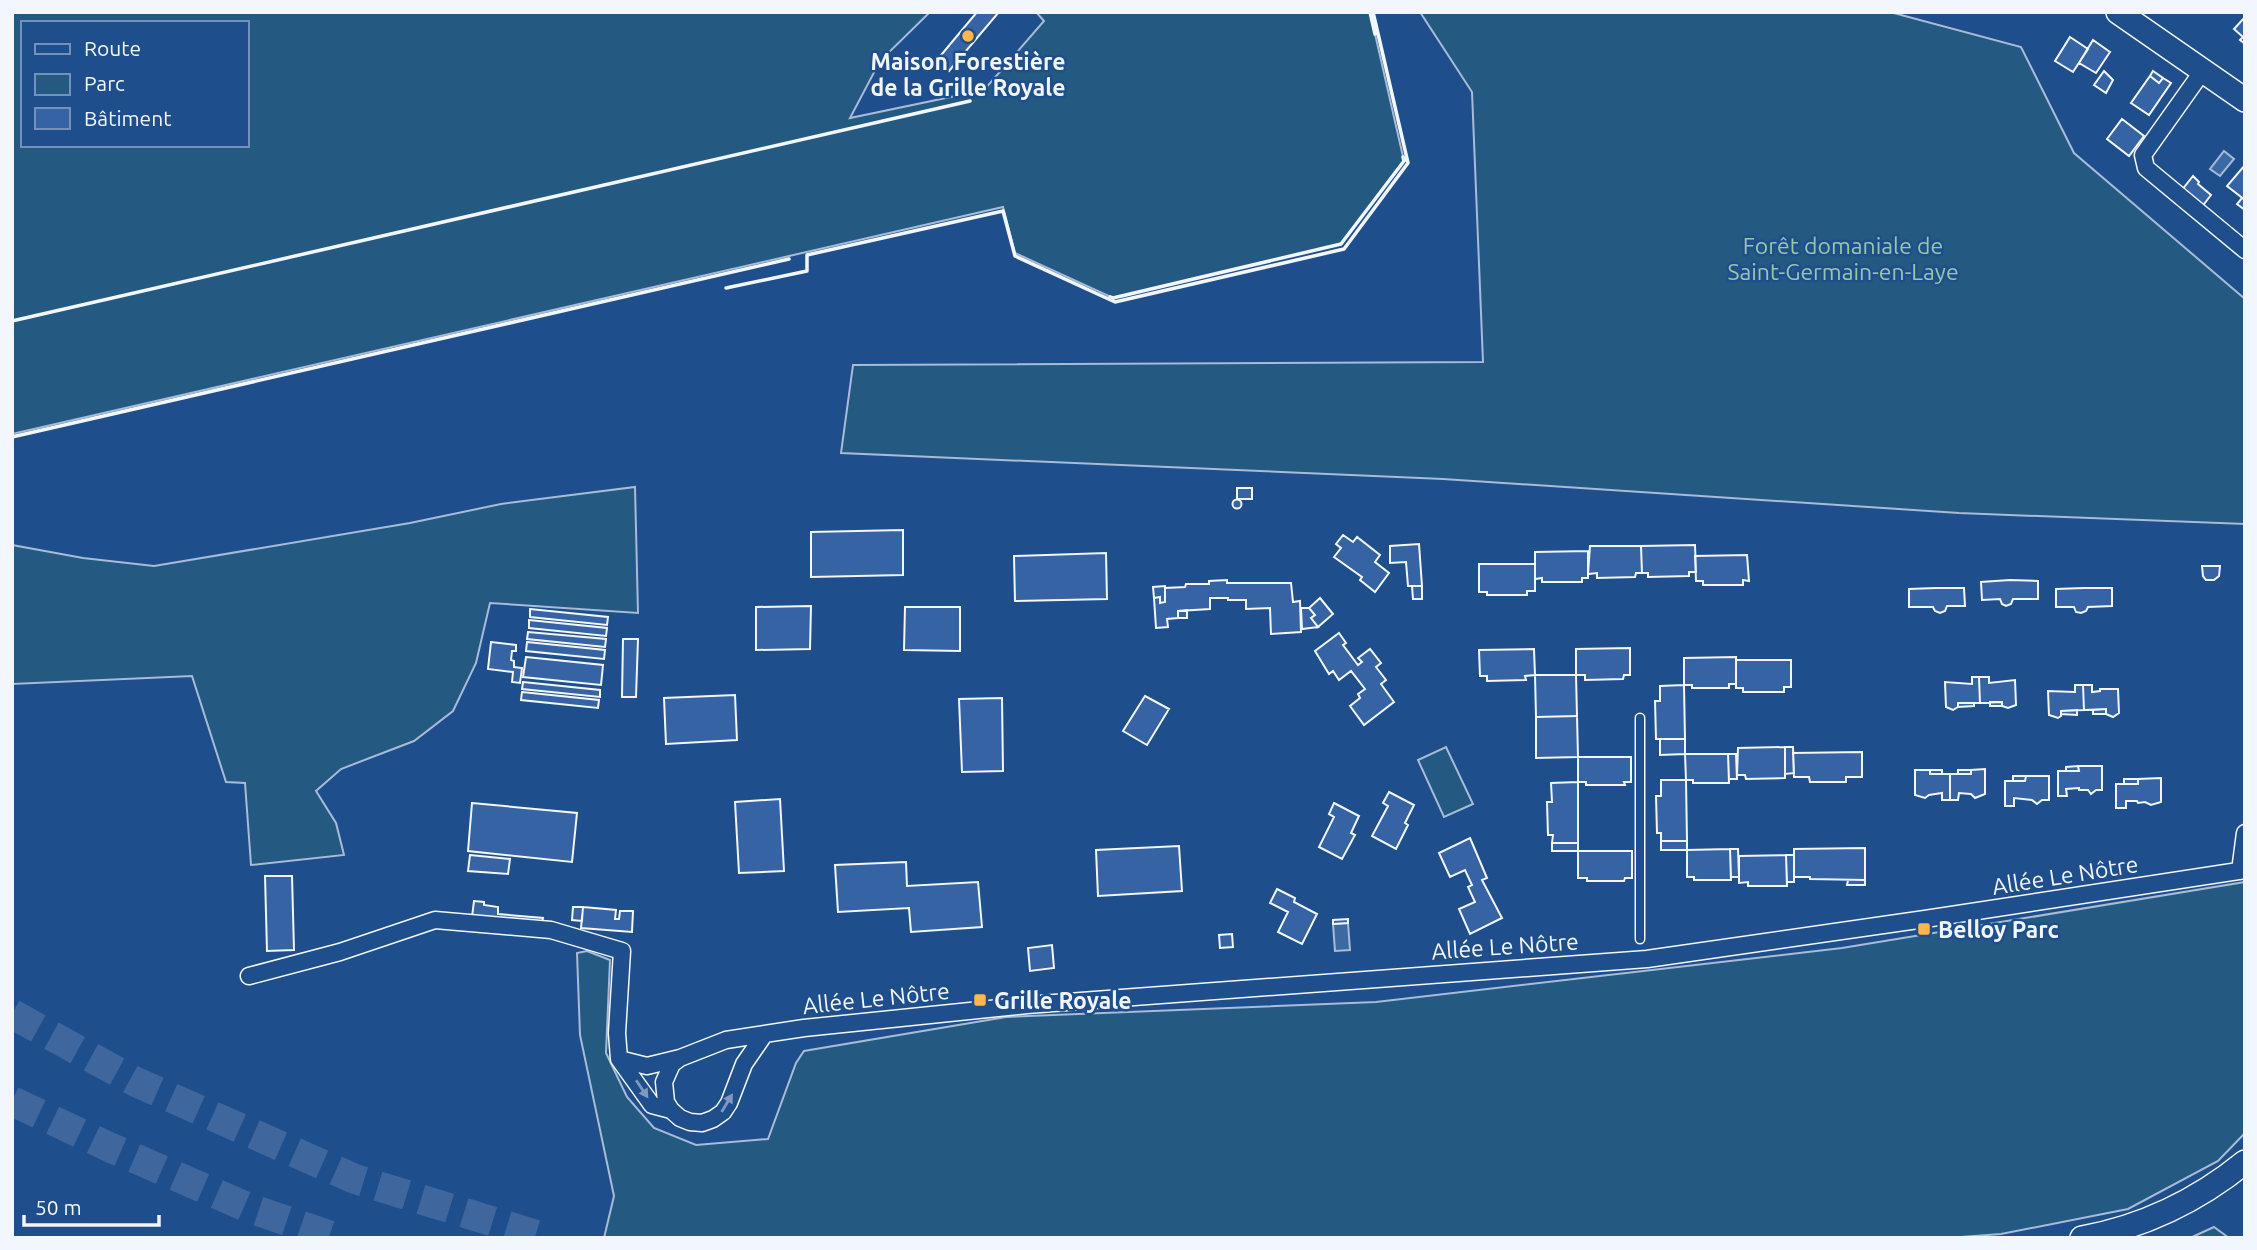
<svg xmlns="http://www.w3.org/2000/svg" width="2257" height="1250" font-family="Ubuntu,sans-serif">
<rect width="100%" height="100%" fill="#1f4e8c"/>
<!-- green -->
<path fill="#245a82" stroke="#a8bbd7" stroke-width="2" fill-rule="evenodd" d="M 12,12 L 930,12 L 880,61 L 850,118 L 984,90 L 1044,21 L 1036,12 L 1370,12 L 1404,161 L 1341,244 L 1113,298 L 1015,253 L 1003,207 L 12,434 ZM 23,23 L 247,23 L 247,145 L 23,145 Z
M 1420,12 L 1890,12 L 2021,47 L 2074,153 L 2245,299 L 2245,524 L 1959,513 L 1443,479 L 841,453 L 853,365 L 1483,362 L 1472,92 Z
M 635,487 L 638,613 L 490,603 L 476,663 L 453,711 L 414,741 L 341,769 L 316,791 L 336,823 L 344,855 L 251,865 L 245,783 L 226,782 L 192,676 L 12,684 L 12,545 L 83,558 L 154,566 L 410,523 L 501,504 Z
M 1446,747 L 1473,804 L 1444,817 L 1418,760 Z
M 2245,882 L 2245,1133 L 2218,1161 L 2128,1209 L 2001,1234 L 1947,1238 L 604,1238 L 614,1196 L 580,1035 L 577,953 L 587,951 L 610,960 L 606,1053 L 627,1097 L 654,1128 L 696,1145 L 768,1139 L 796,1063 L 804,1051 L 1006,1017 L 1376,1002 L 1842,948 Z
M 2214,1227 L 2229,1238 L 2190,1238 Z"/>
<!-- water -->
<path fill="#3b69a3" stroke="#a8bbd7" stroke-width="2" d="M 2224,151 L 2234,159 L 2220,176 L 2210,169 Z
M 1348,923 L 1350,950 L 1335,951 L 1333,924 Z"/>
<!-- building -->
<path fill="#3563a3" stroke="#f2f6ff" stroke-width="2" d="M 977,12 L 999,12 L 949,71 L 937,60 Z
M 2245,17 L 2245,44 L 2240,40 L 2243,37 L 2234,29 Z
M 2070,37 L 2088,49 L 2073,72 L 2055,61 Z
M 2093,40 L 2110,52 L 2096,73 L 2079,63 Z
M 2104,71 L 2113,80 L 2106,93 L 2094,85 Z
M 2153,71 L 2163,78 L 2159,83 L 2150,76 Z
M 2150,76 L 2159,83 L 2163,78 L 2171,83 L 2149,115 L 2131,103 Z
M 2122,119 L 2144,136 L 2129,156 L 2107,139 Z
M 2245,165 L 2245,200 L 2227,186 Z
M 2193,176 L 2199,182 L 2198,184 L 2211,195 L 2201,208 L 2182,190 Z
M 2242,198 L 2245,200 L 2245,210 L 2237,204 Z
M 1237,488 L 1252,488 L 1252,499 L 1237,499 Z
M1232.5 504a4.5 4.5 0 1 1 9 0a4.5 4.5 0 1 1-9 0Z
M 903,530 L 903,575 L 811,577 L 811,532 Z
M 1343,535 L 1353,542 L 1357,537 L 1380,555 L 1375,562 L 1389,573 L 1375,592 L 1360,580 L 1362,577 L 1334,557 L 1341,548 L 1336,544 Z
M 1419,544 L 1422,586 L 1408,586 L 1406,562 L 1390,563 L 1390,546 Z
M 1695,545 L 1696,572 L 1689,572 L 1689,576 L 1648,577 L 1648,573 L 1642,573 L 1641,546 Z
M 1590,546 L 1641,546 L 1642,573 L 1636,573 L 1635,577 L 1597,578 L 1597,573 L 1588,574 Z
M 1588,551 L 1588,578 L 1582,578 L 1582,582 L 1542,582 L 1542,578 L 1535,579 L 1535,552 Z
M 1106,553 L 1107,599 L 1015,601 L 1014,556 Z
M 1747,555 L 1749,581 L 1743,580 L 1743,585 L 1703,585 L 1703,581 L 1696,581 L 1695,556 Z
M 1479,564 L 1535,564 L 1535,591 L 1527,591 L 1527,595 L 1487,595 L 1487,592 L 1479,592 Z
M 2202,566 L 2220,566 L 2219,576 L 2214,580 L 2206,580 L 2203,576 Z
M 1227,580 L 1227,583 L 1291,583 L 1293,602 L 1300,601 L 1301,632 L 1271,634 L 1270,608 L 1246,609 L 1246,600 L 1228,600 L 1228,598 L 1210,598 L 1210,609 L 1178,611 L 1178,618 L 1167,619 L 1168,627 L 1156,628 L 1154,598 L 1160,597 L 1160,603 L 1165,602 L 1165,588 L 1185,587 L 1186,584 L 1209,584 L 1209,581 Z
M 2010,580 L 2038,581 L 2038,599 L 2013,599 L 2011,604 L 2006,606 L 2002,604 L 2000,599 L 1982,600 L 1981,582 Z
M 1165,586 L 1165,602 L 1160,603 L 1160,597 L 1154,598 L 1153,587 Z
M 1412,586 L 1422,586 L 1422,599 L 1413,599 Z
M 1936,588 L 1964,588 L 1965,606 L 1947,606 L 1945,611 L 1940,613 L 1935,611 L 1933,607 L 1909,607 L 1909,589 Z
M 2084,588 L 2112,588 L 2112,606 L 2088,607 L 2086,611 L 2081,613 L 2076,612 L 2074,607 L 2056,607 L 2056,589 Z
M 1320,598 L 1333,614 L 1318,627 L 1311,618 L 1315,615 L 1309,608 Z
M 811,606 L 810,649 L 756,650 L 756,607 Z
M 905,607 L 960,607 L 960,651 L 904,650 Z
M 1301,608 L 1309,608 L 1315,615 L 1311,618 L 1318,627 L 1302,629 Z
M 530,609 L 608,617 L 607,625 L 530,617 Z
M 1187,610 L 1187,618 L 1178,618 L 1178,611 Z
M 529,620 L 607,628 L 606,636 L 529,628 Z
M 528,632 L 606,639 L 605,647 L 527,639 Z
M 1339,633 L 1346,643 L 1343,645 L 1358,665 L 1362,662 L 1358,658 L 1370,649 L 1381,663 L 1376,667 L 1386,680 L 1381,684 L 1394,702 L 1364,725 L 1350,706 L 1360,698 L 1358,694 L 1365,689 L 1351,671 L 1339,680 L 1333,671 L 1329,674 L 1315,651 Z
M 623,639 L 638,639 L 636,697 L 622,697 Z
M 491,642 L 516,645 L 516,651 L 512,651 L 511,660 L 514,661 L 514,667 L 522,668 L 520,683 L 512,682 L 513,672 L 488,669 Z
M 527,642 L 605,650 L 604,659 L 526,651 Z
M 1630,648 L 1630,675 L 1624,675 L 1623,679 L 1585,680 L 1585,675 L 1576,675 L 1576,649 Z
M 1534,649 L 1535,675 L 1525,676 L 1526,680 L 1487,681 L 1487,676 L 1480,676 L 1479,650 Z
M 526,657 L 603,665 L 601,685 L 523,677 Z
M 1736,657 L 1736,684 L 1729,684 L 1729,688 L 1692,688 L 1692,685 L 1684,685 L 1684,658 Z
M 1736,660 L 1791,660 L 1791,687 L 1784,687 L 1784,692 L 1743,692 L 1743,688 L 1736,688 Z
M 1535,675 L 1576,675 L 1577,716 L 1536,717 Z
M 1972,677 L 1979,677 L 1980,703 L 1958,703 L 1958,707 L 1953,710 L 1946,707 L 1945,682 L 1972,684 Z
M 1979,677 L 1989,677 L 1989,683 L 2015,680 L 2016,705 L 2008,708 L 2002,706 L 2002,702 L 1980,703 Z
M 523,682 L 600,690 L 600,697 L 522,689 Z
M 1684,685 L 1685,739 L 1656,739 L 1655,701 L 1660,701 L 1660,686 Z
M 2075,685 L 2083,685 L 2084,710 L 2061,711 L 2061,716 L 2058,718 L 2049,715 L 2048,691 L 2075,692 Z
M 2083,685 L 2092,685 L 2092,692 L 2100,691 L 2100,689 L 2118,689 L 2119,713 L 2113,717 L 2106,714 L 2106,709 L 2084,710 Z
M 522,692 L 599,700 L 598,708 L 521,700 Z
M 735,695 L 737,740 L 666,744 L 664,698 Z
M 1145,696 L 1169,709 L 1147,745 L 1123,731 Z
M 1002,698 L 1003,771 L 962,772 L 959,699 Z
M 1990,702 L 2002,702 L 2002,706 L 1990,706 Z
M 1958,703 L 1974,703 L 1974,706 L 1958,707 Z
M 2106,709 L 2106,714 L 2093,714 L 2093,710 Z
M 2077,710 L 2077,715 L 2061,714 L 2061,711 Z
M 1577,716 L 1578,757 L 1536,758 L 1536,717 Z
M 1660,739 L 1685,739 L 1685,754 L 1660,755 Z
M 1785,747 L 1793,747 L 1794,773 L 1785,774 Z
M 1785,747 L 1785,778 L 1746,779 L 1745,775 L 1737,775 L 1738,748 Z
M 1862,752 L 1862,777 L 1846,777 L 1846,782 L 1810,782 L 1809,777 L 1794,777 L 1793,753 Z
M 1685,754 L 1728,754 L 1729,783 L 1693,783 L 1693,780 L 1686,780 Z
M 1728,754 L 1736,754 L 1737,779 L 1729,779 Z
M 1578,757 L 1631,757 L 1631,782 L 1624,782 L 1625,785 L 1586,785 L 1586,782 L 1578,782 Z
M 2078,766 L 2102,766 L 2102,790 L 2096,790 L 2091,794 L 2088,790 L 2079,790 L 2079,788 L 2066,789 L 2067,796 L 2058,796 L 2058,771 L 2079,771 Z
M 2078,766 L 2079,771 L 2066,771 L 2066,767 Z
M 1985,769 L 1985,794 L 1975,798 L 1971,794 L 1959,793 L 1958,800 L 1950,800 L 1950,774 L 1971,774 L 1971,770 Z
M 1915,770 L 1930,770 L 1930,774 L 1950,774 L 1950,800 L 1942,800 L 1942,793 L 1929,795 L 1925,798 L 1915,795 Z
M 1930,770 L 1942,770 L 1942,774 L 1930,774 Z
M 1958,770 L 1971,770 L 1971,774 L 1958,774 Z
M 2013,776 L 2026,776 L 2025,781 L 2013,781 Z
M 2026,776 L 2049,776 L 2049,800 L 2042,800 L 2037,804 L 2032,800 L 2014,798 L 2014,806 L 2005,806 L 2005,781 L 2025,781 Z
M 2161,778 L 2161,802 L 2151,805 L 2145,802 L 2138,803 L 2137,801 L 2126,801 L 2126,808 L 2116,808 L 2116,784 L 2138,784 L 2138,779 Z
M 2124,779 L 2138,779 L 2138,784 L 2124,784 Z
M 1661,780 L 1686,780 L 1687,841 L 1661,841 L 1661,833 L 1657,833 L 1656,796 L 1661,796 Z
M 1578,782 L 1578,843 L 1552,843 L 1553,835 L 1548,835 L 1547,802 L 1552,802 L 1551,783 Z
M 1389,792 L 1414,805 L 1405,823 L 1408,825 L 1396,849 L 1372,836 L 1388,806 L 1383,803 Z
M 780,799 L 784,871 L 739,873 L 735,802 Z
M 472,803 L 577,813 L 572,862 L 468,851 Z
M 1334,803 L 1359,816 L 1351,833 L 1355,835 L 1342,859 L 1319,847 L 1334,817 L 1329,814 Z
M 1470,838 L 1487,878 L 1482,880 L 1502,918 L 1470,934 L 1459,909 L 1475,902 L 1468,887 L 1472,885 L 1465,870 L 1450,877 L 1439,853 Z
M 1661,841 L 1687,841 L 1687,850 L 1661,850 Z
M 1552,843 L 1578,843 L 1578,851 L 1552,851 Z
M 1179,846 L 1182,891 L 1098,896 L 1096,850 Z
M 1865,848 L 1865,880 L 1810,879 L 1810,877 L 1794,877 L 1794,849 Z
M 1730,849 L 1738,849 L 1739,877 L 1731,877 Z
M 1730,849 L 1731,880 L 1694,880 L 1694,877 L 1687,877 L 1687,850 Z
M 1578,851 L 1632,851 L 1632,878 L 1625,878 L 1624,881 L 1587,881 L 1587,878 L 1578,878 Z
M 470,855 L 510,859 L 508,874 L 468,871 Z
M 1786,855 L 1794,855 L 1794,882 L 1787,882 Z
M 1786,855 L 1787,886 L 1748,886 L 1748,882 L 1739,883 L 1739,856 Z
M 906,862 L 907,886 L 978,882 L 982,927 L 911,932 L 909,908 L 838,912 L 835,865 Z
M 265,876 L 292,876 L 294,950 L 267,951 Z
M 1848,880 L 1865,880 L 1865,885 L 1847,885 Z
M 1277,889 L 1295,898 L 1294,902 L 1317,914 L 1302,944 L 1278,932 L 1288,912 L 1270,903 Z
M 474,901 L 484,902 L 484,905 L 498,907 L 498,914 L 543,918 L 542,923 L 472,917 Z
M 573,907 L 583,907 L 582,921 L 572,920 Z
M 583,907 L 616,910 L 615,919 L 619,919 L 620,911 L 633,911 L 632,932 L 581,928 Z
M 1348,919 L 1348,923 L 1333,924 L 1333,920 Z
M 1232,934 L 1233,947 L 1220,948 L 1219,935 Z
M 1052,945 L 1054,968 L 1030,971 L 1028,948 Z"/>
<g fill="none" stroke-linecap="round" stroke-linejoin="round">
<!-- motorway-tunnel -->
<path stroke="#3f679d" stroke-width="30" stroke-dasharray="30 15" stroke-linecap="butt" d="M 12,1014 L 136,1082 L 355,1179 L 546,1238
M 12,1101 L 109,1147 L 249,1208 L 337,1238"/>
<defs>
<path id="service" d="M 1640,718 L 1640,939"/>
<path id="minor" d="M 2202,72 L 2143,155 L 2146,168 L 2245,250
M 2240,871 L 2245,833
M 249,976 L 340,952 L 435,920 L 551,930 L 622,951 L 617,1033 L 619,1059 L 652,1105 L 671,1110
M 764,1035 L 744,1064 L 729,1103 L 723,1112 L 713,1119 L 702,1123 L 690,1122 L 680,1118 L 671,1110 L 666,1102 L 664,1082 L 672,1064 L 680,1058 L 726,1040 L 804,1028 L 1027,1005 L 1647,959 L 1925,919 L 2245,870
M 619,1059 L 647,1066 L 680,1058"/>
<path id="secondary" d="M 2118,12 L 2245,100
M 2082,1238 C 2143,1227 2197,1201 2245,1162"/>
</defs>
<!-- service casing -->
<use href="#service" stroke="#f2f6ff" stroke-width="11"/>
<!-- minor casing -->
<use href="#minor" stroke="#f2f6ff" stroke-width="19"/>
<!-- secondary casing -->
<use href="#secondary" stroke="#f2f6ff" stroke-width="26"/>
<!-- service -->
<use href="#service" stroke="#1f4e8c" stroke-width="8"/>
<!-- minor -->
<use href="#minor" stroke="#1f4e8c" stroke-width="16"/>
<!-- secondary -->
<use href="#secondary" stroke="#1f4e8c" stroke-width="23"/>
<!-- wall -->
<path stroke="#f2f6ff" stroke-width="3.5" d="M 1370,12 L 1375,34
M 726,288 L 807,271 L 807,255 L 1003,211 L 1015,256 L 1115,302 L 1344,249 L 1408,163 L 1373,12
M 1110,297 L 1113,298 L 1341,244 L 1404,161 L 1403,157
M 12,321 L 970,101
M 12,437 L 789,259"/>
</g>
<!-- one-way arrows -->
<defs><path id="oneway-solid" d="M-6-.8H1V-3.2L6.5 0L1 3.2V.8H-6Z" transform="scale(1.75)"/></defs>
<g fill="#7e9ac0">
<use href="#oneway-solid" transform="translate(642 1089) rotate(56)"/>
<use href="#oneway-solid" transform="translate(727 1103) rotate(-59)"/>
</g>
<!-- markers -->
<g fill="#ffb74d" stroke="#1f4e8c" stroke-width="2.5">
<circle cx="968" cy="36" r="7"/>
<rect x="1917" y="922" width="14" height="14" rx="3.5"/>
<rect x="973" y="993" width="14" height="14" rx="3.5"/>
</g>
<g text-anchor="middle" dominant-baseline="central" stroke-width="5" stroke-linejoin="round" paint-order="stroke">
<!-- poi labels -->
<g font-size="23" font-weight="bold" fill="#f2f6ff" stroke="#1f4e8c" text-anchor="start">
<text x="968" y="61" text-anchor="middle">Maison Forestière<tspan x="968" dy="26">de la Grille Royale</tspan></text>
<text x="1938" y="929">Belloy Parc</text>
<text x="994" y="1000">Grille Royale</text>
</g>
<!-- park labels -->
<g font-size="23" fill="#97c8a6" stroke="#1f4e8c">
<text x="1843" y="245">Forêt domaniale de<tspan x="1843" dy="26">Saint-Germain-en-Laye</tspan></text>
</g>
<!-- street labels -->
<g font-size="23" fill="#f2f6ff" stroke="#1f4e8c">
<text transform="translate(2065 875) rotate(-9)">Allée Le Nôtre</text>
<text transform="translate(1505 946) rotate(-4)">Allée Le Nôtre</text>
<text transform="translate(876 998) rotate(-6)">Allée Le Nôtre</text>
</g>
</g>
<!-- border -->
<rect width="2257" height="1250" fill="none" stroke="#f2f6ff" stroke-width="28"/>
<!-- legend -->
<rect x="21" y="21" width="228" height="126" fill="#1f4e8c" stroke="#7391ba" stroke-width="2"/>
<rect x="35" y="44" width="35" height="10" fill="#1f4e8c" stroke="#7391ba" stroke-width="2"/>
<text x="84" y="56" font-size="21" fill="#f2f6ff">Route</text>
<rect x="35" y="74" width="35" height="21" fill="#245a82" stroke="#7391ba" stroke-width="2"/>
<text x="84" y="91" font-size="21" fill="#f2f6ff">Parc</text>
<rect x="35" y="108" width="35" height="21" fill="#3563a3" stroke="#7391ba" stroke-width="2"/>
<text x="84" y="126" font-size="21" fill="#f2f6ff">Bâtiment</text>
<!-- scale -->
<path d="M24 1215v10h135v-10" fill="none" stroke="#f2f6ff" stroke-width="3.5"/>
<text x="35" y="1215" font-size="21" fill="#f2f6ff" stroke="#1f4e8c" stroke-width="5" paint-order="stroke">50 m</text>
</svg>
